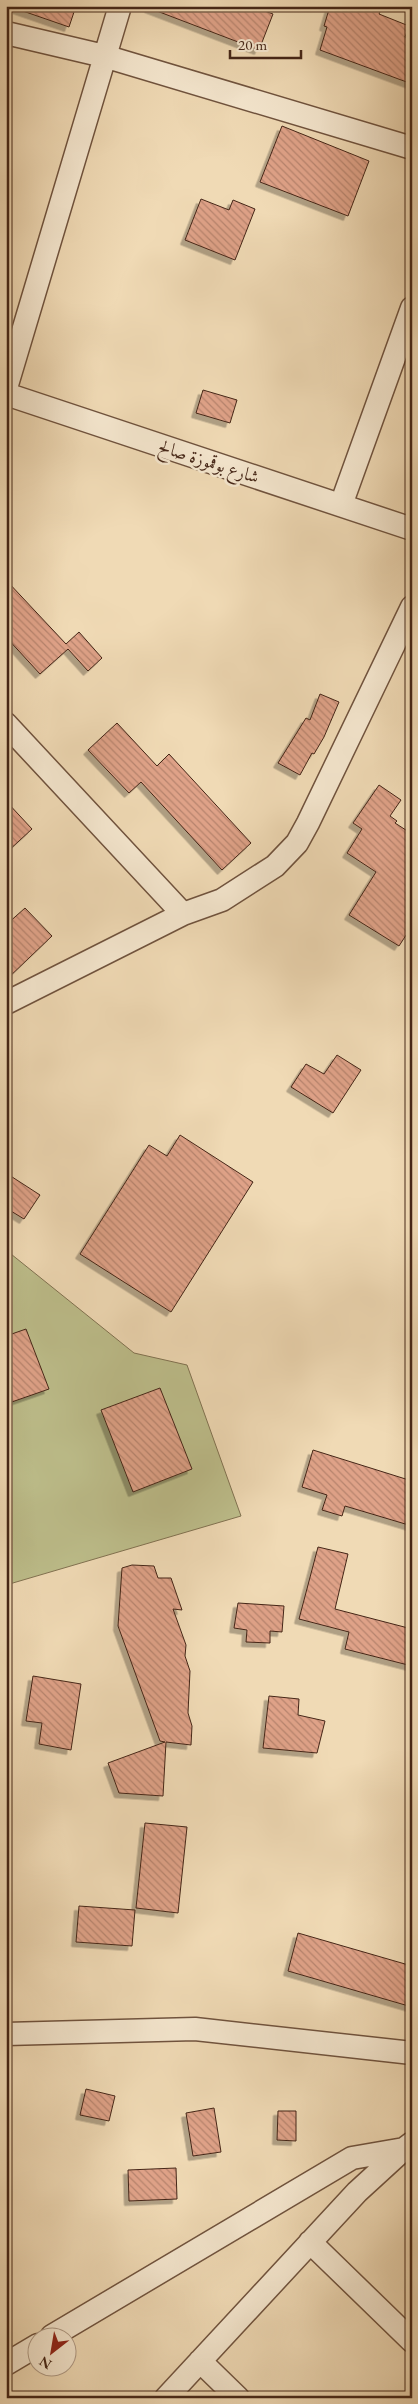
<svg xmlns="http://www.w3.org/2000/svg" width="418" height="2404" font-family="'EB Garamond',Amiri,serif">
<defs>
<pattern id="building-back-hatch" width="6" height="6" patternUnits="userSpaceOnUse" patternTransform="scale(1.25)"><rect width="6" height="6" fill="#dfa288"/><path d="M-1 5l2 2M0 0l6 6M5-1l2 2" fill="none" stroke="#b7846e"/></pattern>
<filter id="shadow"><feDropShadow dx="-4.5" dy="4.5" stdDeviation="0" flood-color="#0004"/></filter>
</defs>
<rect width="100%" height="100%" fill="#f0dab5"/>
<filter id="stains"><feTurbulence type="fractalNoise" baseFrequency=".004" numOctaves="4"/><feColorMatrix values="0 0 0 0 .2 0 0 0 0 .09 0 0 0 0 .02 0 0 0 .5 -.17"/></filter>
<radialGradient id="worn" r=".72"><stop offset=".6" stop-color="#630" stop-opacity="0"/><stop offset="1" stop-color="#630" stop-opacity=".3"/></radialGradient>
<!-- park -->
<path fill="#bdbe8b" stroke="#817251" d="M 6,1250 L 134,1353 L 187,1365 L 241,1516 L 6,1585 Z"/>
<!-- building -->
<path fill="url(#building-back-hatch)" stroke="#452617" filter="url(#shadow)" d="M 17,6 L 76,6 L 69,27 L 17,9 Z
M 149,6 L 251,6 L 273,14 L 259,50 L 149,8 Z
M 330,6 L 368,6 L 381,10 L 379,14 L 409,26 L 405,37 L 412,39 L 412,84 L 320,50 L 327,27 L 324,26 Z
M 282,126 L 369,161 L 348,216 L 260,182 Z
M 201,199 L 229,210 L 233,200 L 255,209 L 235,260 L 185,240 Z
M 203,390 L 237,400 L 230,423 L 196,413 Z
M 6,580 L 66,644 L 79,632 L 102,658 L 88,671 L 68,649 L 40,674 L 6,637 Z
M 320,694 L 339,702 L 324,737 L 314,754 L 312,753 L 300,775 L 278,763 L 306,718 L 310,720 Z
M 117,723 L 157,766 L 169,754 L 251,843 L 222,870 L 141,782 L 129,793 L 88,750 Z
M 379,785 L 401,800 L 390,816 L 397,821 L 395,823 L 412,834 L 412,926 L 399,946 L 349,915 L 376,872 L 347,853 L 362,829 L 353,823 Z
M 6,801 L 32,829 L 6,853 Z
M 25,908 L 52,936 L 6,980 L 6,925 Z
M 337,1055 L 361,1070 L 333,1113 L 291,1087 L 306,1064 L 324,1074 Z
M 180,1135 L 253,1182 L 171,1312 L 80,1254 L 149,1145 L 167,1156 Z
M 6,1173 L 40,1195 L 24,1219 L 6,1208 Z
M 26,1329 L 49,1389 L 6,1404 L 6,1336 Z
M 160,1388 L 192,1469 L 133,1492 L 101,1410 Z
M 313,1450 L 412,1481 L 412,1526 L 345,1506 L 342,1516 L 322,1510 L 327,1495 L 302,1487 Z
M 318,1547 L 348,1554 L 335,1609 L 412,1629 L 412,1666 L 345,1649 L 349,1632 L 299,1619 Z
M 132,1565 L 154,1566 L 158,1578 L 171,1578 L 182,1610 L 173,1609 L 186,1645 L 185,1656 L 190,1671 L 188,1713 L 192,1726 L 191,1745 L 166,1742 L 163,1796 L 119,1793 L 108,1763 L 165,1742 L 160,1741 L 118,1626 L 122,1568 Z
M 238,1603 L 284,1606 L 282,1632 L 270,1631 L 270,1643 L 246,1642 L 247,1630 L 234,1628 Z
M 33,1676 L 81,1684 L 71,1750 L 39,1744 L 42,1723 L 26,1721 Z
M 269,1696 L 299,1699 L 298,1715 L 325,1721 L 317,1753 L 263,1748 Z
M 145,1823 L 187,1827 L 178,1913 L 136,1908 Z
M 79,1906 L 135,1910 L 132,1946 L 76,1942 Z
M 298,1933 L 412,1966 L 412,2007 L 288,1971 Z
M 86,2089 L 115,2096 L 109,2121 L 80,2115 Z
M 214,2108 L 221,2152 L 193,2156 L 186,2113 Z
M 278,2111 L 296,2111 L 296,2141 L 277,2140 Z
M 176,2168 L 177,2199 L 129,2201 L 128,2170 Z"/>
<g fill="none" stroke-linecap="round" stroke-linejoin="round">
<defs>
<path id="minor" d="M 6,33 L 104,56 L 412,148
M 6,388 L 120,6
M 6,394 L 412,529
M 341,505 L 412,308
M 6,724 L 183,914
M 6,1003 L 183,914 L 222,900 L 275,866 L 297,843 L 308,823 L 412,607
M 6,2034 L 195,2029 L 412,2053
M 310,2242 L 412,2341
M 52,2336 L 352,2158 L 404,2149 L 412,2143
M 200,2361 L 238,2398
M 6,2364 L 38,2345
M 166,2398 L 357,2192 L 404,2149"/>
</defs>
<!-- minor casing -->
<use href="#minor" stroke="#70533e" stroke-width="25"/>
<!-- minor -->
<use href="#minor" stroke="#f5e7cf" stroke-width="22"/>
</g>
<g text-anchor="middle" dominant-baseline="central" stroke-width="5" stroke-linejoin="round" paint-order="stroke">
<!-- street labels -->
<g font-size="18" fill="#452617" stroke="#f5e7cf">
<text transform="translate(209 461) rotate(18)">شارع بوقموزة صالح</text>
</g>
</g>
<!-- margin -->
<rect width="418" height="2404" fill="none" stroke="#f0dab5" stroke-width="25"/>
<rect x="8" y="8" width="403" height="2389" fill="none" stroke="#452617" stroke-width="2.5"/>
<rect x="12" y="12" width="393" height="2379" fill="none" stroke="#452617"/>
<!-- north arrow -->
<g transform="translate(52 2352) rotate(211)"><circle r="24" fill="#f5e7cf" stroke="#af9a85"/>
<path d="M0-4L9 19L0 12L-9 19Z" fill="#8f2418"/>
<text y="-8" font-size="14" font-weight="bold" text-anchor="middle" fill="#452617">N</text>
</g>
<!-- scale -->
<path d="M230 50v8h71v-8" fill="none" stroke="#452617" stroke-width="2.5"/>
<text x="238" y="50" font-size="15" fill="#452617" stroke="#f5e7cf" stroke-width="4" paint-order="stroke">20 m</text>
<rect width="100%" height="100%" filter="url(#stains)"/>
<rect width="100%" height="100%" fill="url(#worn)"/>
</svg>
